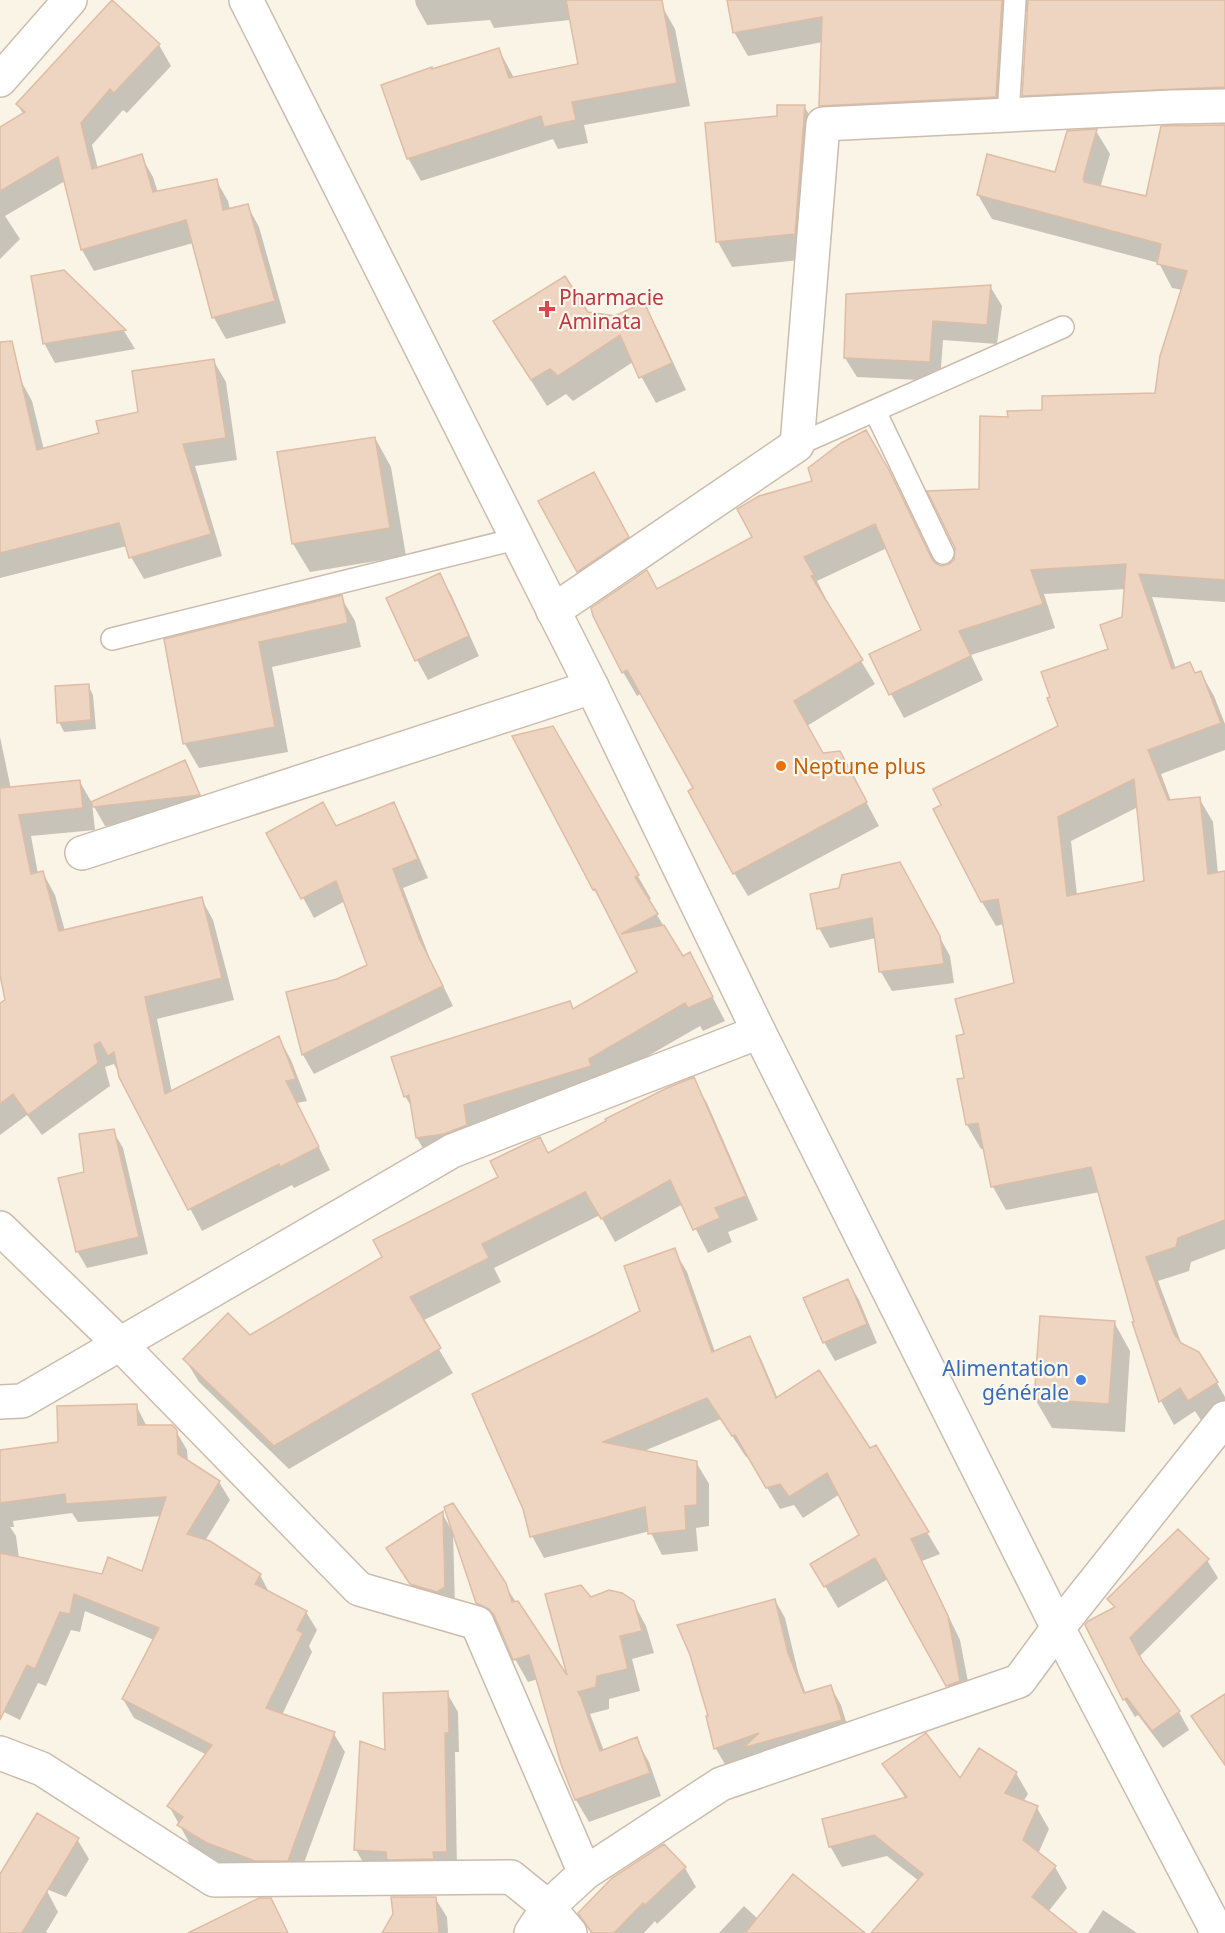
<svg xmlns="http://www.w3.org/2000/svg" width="1225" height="1933" font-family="'Noto Sans',sans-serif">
<rect width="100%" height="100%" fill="#faf4e7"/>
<!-- shadow -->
<path fill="#0003" fill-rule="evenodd" d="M 415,0 L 568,0 L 570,20 L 494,28 L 490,20 L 427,25 L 416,5 Z
M 728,0 L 1225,0 L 1225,111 L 1037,119 L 1024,95 L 1029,11 L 1022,12 L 1009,120 L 835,129 L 821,106 L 823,42 L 748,56 L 734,32 Z
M 662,6 L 675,29 L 690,106 L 584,125 L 588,143 L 558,149 L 553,139 L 421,181 L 408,158 L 432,70 L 499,50 L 514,78 L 579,65 Z
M 159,45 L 171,66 L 127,113 L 123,110 L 92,145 L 98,169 L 141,156 L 153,177 L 158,193 L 216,180 L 228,201 L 230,210 L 247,205 L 259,227 L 286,323 L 226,339 L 214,318 L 193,243 L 94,271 L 82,250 L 65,181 L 5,216 L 20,239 L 0,259 L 0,129 L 24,115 L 17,104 Z
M 804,106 L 819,131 L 809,259 L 732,267 L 718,242 L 778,117 Z
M 1225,126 L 1225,602 L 1152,597 L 1176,669 L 1190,664 L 1196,674 L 1201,673 L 1214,696 L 1225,724 L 1225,750 L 1161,774 L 1171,801 L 1199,798 L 1213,822 L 1218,874 L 1225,873 L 1225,1249 L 1191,1262 L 1189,1271 L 1158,1281 L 1182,1345 L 1217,1383 L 1225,1397 L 1225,1410 L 1203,1423 L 1195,1411 L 1174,1425 L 1161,1401 L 1135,1324 L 1100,1192 L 1006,1210 L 993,1187 L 985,1148 L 981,1149 L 967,1125 L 958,1080 L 966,1079 L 966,1035 L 1016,984 L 1004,924 L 996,926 L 982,902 L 1060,727 L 1110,650 L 1124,618 L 1126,589 L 1044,594 L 1055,628 L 971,655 L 983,680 L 904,718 L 891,694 L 923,631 L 887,548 L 817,581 L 826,599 L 824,600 L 875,684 L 807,726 L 822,754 L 853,777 L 879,826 L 748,896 L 734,873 L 696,789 L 642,693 L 637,696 L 623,672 L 657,591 L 754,537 L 866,432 L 902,496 L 935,565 L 941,567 L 950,566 L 955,560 L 1009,418 L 1157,395 L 1183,290 L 1172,288 L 1159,263 L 992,219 L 978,195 L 1056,174 L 1096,131 L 1110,154 L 1100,188 L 1147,198 ZM 1138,807 L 1146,882 L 1077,895 L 1071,841 Z
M 63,272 L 124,331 L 135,349 L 55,363 L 44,343 Z
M 990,286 L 1002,306 L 997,344 L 943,340 L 940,381 L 857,377 L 845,358 Z
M 644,304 L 658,330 L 686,390 L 656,403 L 633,362 L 573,401 L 566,394 L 547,406 L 510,347 L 587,314 L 615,318 Z
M 213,360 L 226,382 L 237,460 L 195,466 L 222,556 L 144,579 L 131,557 L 127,546 L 0,578 L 0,383 L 20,379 L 32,401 L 44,450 L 100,434 L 140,413 Z
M 375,438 L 391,467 L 406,556 L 310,572 L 293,544 Z
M 605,493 L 639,557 L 589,590 L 540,502 Z
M 439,575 L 451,594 L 479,656 L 428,680 L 417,660 L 388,598 Z
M 341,597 L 355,621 L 361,647 L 272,667 L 288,752 L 199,768 L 185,744 L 166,640 Z
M 88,685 L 93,695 L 96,729 L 64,732 L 59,722 Z
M 553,728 L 651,899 L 648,900 L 683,958 L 690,954 L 725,1021 L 703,1031 L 700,1026 L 601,1083 L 431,1162 L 417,1138 L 413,1109 L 405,1096 L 570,1003 L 574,1010 L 639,973 L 594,889 Z
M 0,737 L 11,789 L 80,782 L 92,803 L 184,762 L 210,814 L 105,826 L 92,803 L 95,830 L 31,836 L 38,874 L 43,873 L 55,895 L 65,931 L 201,898 L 213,920 L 234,1000 L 157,1019 L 172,1093 L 279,1038 L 291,1060 L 307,1101 L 297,1103 L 330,1170 L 294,1188 L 292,1185 L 202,1231 L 114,1064 L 105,1067 L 110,1086 L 42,1135 L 27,1115 L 0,1135 L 0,1005 L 7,1000 L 0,968 Z
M 393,804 L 404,823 L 428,878 L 403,888 L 430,959 L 453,1006 L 314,1074 L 303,1055 L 287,993 L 338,980 L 369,965 L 345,901 L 314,918 L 268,833 L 336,827 Z
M 910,883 L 950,956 L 954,983 L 892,991 L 881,972 L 876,938 L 830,948 L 819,928 Z
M 693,1079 L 707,1103 L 758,1220 L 728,1232 L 732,1242 L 708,1253 L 683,1204 L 615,1242 L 600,1215 L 494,1268 L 501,1282 L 422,1321 L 453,1373 L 289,1469 L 199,1382 L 185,1359 L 250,1336 L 384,1258 L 549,1155 Z
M 113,1131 L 123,1148 L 148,1254 L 87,1268 L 77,1251 L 86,1173 Z
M 674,1250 L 687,1272 L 715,1352 L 749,1338 L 761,1359 L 778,1399 L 870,1450 L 876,1447 L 940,1554 L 922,1561 L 960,1640 L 972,1703 L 960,1707 L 888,1579 L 838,1608 L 812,1564 L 861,1535 L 840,1494 L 803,1518 L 794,1505 L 780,1509 L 748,1456 L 746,1457 L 721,1419 L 644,1451 L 696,1462 L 709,1484 L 709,1526 L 696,1528 L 698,1551 L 662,1555 L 650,1531 L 544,1558 L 532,1536 L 642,1312 Z
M 848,1281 L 859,1300 L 877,1343 L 835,1361 L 824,1342 Z
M 1041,1317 L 1114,1322 L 1130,1351 L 1125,1432 L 1052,1428 L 1035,1399 Z
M 136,1405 L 147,1427 L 176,1431 L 187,1450 L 188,1462 L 219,1482 L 230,1500 L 205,1541 L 260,1575 L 270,1594 L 306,1612 L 317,1630 L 309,1646 L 312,1652 L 282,1715 L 334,1734 L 345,1752 L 298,1879 L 267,1879 L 219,1862 L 190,1844 L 169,1806 L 207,1755 L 134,1718 L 123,1699 L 154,1640 L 85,1611 L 80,1632 L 71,1630 L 46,1686 L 38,1683 L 20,1720 L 0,1710 L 0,1452 L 60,1443 ZM 72,1513 L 78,1522 L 161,1516 L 143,1573 L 103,1575 L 19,1559 L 16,1536 L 10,1527 L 14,1527 L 13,1521 Z
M 442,1513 L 451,1529 L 504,1584 L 569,1682 L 590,1598 L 633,1602 L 646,1626 L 654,1653 L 632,1659 L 640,1691 L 609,1699 L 609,1709 L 590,1714 L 604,1751 L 636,1739 L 649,1762 L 661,1796 L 589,1822 L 576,1800 L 563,1764 L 538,1679 L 528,1682 L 515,1659 L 502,1631 L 491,1626 L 478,1603 L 453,1532 L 455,1607 L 423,1603 L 388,1549 Z
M 1207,1560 L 1218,1578 L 1139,1657 L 1179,1712 L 1189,1730 L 1163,1748 L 1138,1715 L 1135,1717 L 1124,1699 L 1115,1609 L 1109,1599 Z
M 775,1600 L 785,1618 L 798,1672 L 806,1694 L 831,1687 L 841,1705 L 851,1738 L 726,1766 L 716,1749 L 708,1717 Z
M 447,1693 L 458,1712 L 459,1752 L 455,1752 L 457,1871 L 367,1869 L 356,1850 L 386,1752 Z
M 1225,1695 L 1225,1766 L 1193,1717 Z
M 884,1765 L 960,1781 L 1016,1773 L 1028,1794 L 1023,1802 L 1037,1808 L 1049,1829 L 1038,1854 L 1055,1867 L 1067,1888 L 1048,1912 L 1075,1933 L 873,1933 L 919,1881 L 887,1856 L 842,1867 L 830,1846 L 906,1799 Z
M 77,1839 L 89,1859 L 66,1897 L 22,1879 Z
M 685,1868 L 696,1887 L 657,1924 L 655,1921 L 644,1933 L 591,1933 L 580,1914 Z
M 0,1882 L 47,1891 L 58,1912 L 46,1932 L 48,1933 L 0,1933 Z
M 435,1898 L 447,1917 L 448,1933 L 390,1933 L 394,1915 Z
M 744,1906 L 758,1919 L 863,1933 L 719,1933 Z
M 1103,1910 L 1137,1933 L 1088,1933 Z"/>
<!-- building -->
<path fill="#edd5c1" stroke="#dfbca3" stroke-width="1.5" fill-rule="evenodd" d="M 112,0 L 160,44 L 114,93 L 110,89 L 81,123 L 92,169 L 142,154 L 153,192 L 217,179 L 223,210 L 248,204 L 275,301 L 212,318 L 186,220 L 81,250 L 58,157 L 0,191 L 0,127 L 25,112 L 16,104 Z
M 566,0 L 662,0 L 677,83 L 572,102 L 576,120 L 544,127 L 541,116 L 407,159 L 381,85 L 432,67 L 432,69 L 499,48 L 509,78 L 578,64 Z
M 727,0 L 1002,0 L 996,97 L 819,106 L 822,17 L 733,33 Z
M 1028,0 L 1225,0 L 1225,87 L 1022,96 Z
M 777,105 L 805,105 L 795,234 L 716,242 L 705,123 L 777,116 Z
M 1225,125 L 1225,580 L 1139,574 L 1172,669 L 1190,662 L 1195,673 L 1201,671 L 1221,723 L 1148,750 L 1168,800 L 1200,797 L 1208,874 L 1225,871 L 1225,1220 L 1178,1238 L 1176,1247 L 1146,1257 L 1174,1334 L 1181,1343 L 1199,1352 L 1218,1382 L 1188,1401 L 1180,1388 L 1159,1402 L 1132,1322 L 1134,1322 L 1091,1167 L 991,1187 L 978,1123 L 966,1125 L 957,1079 L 964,1078 L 956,1036 L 964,1034 L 955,999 L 1014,983 L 998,899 L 981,902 L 933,809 L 941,805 L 933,789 L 1058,726 L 1047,698 L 1050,697 L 1041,672 L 1108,649 L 1100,625 L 1122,617 L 1126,564 L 1031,570 L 1043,604 L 959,631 L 971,656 L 889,695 L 869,654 L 921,630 L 875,524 L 804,557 L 814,575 L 811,576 L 863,660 L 794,701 L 823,753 L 840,751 L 867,802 L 733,874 L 688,791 L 693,788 L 627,670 L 622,673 L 593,616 L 591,608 L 647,570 L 657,589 L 752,537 L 737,509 L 759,496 L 812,481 L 808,468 L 841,443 L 866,430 L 889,470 L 932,559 L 935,563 L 941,566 L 949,564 L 954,560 L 955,548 L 927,491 L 979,489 L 980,416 L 1008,417 L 1007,411 L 1042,410 L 1042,396 L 1155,393 L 1160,356 L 1187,271 L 1157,264 L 1161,244 L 977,195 L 987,154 L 1055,172 L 1067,131 L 1097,129 L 1083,179 L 1084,180 L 1084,182 L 1146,196 L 1161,126 ZM 1134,779 L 1144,881 L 1067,896 L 1058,817 Z
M 64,270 L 126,330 L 43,344 L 31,276 Z
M 565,276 L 588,312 L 615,316 L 644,302 L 672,363 L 639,378 L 620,335 L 558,376 L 550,369 L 531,380 L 493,321 Z
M 991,285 L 987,325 L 933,321 L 930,362 L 844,358 L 846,294 Z
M 12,341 L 37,450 L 99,433 L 96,421 L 138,412 L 132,371 L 214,359 L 226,438 L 183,444 L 211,534 L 129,558 L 119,523 L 0,553 L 0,342 Z
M 375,437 L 390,528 L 292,544 L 277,452 Z
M 594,472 L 629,537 L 577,572 L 538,501 Z
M 440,573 L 469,636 L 415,661 L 386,598 Z
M 342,595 L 348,623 L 259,642 L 275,727 L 183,744 L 164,639 Z
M 89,684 L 91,720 L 57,723 L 55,686 Z
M 553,726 L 639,875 L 635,877 L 658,914 L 621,934 L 664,925 L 683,956 L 690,952 L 713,997 L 688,1008 L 685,1003 L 589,1059 L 591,1066 L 464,1105 L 467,1125 L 444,1134 L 416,1138 L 409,1095 L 404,1097 L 391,1057 L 570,1001 L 573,1009 L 637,972 L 595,889 L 593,890 L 512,736 Z
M 185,760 L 200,795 L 93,807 L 91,802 Z
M 80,780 L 83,808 L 19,815 L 31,874 L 43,871 L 59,931 L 202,897 L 222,978 L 145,997 L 165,1094 L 279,1036 L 296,1079 L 286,1081 L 319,1147 L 280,1167 L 279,1164 L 188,1210 L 119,1077 L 114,1052 L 108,1056 L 100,1042 L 94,1045 L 98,1063 L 28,1115 L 13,1094 L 0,1104 L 0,1003 L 5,1000 L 0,975 L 0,788 Z
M 323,802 L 336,826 L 394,802 L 418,859 L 393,869 L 419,938 L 443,986 L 302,1055 L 286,992 L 337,979 L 367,965 L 336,881 L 301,899 L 266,833 Z
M 900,862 L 940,936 L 944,964 L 879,972 L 872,918 L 817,929 L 810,894 L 839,888 L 842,875 Z
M 694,1077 L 746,1196 L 715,1208 L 720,1218 L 693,1230 L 670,1180 L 601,1219 L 585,1192 L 482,1244 L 489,1258 L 410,1297 L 441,1348 L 274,1446 L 183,1359 L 228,1313 L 250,1335 L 382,1257 L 373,1240 L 498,1177 L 490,1161 L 540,1137 L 548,1153 L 606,1121 L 605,1119 L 667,1088 Z
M 114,1129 L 139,1237 L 76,1252 L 58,1178 L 84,1172 L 79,1134 Z
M 675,1248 L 712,1352 L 750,1336 L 776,1398 L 819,1370 L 870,1448 L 876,1445 L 929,1532 L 911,1539 L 948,1616 L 960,1681 L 946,1686 L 875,1558 L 824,1587 L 810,1564 L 859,1535 L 827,1473 L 789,1497 L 780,1484 L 766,1488 L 735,1435 L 732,1436 L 707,1398 L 603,1442 L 697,1461 L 697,1505 L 685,1506 L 686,1530 L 648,1534 L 645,1507 L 530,1537 L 523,1509 L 472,1394 L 596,1334 L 640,1311 L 624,1266 Z
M 848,1279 L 867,1324 L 823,1343 L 803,1298 Z
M 1040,1316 L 1115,1321 L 1109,1404 L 1034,1399 Z
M 137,1404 L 138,1425 L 172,1425 L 177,1430 L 178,1454 L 220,1481 L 187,1534 L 210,1541 L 261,1574 L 255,1584 L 307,1611 L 297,1630 L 303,1633 L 266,1708 L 335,1732 L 288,1861 L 255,1861 L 207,1843 L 177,1825 L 183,1817 L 167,1806 L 212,1745 L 122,1699 L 159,1628 L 74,1594 L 70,1614 L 60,1612 L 35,1669 L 27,1665 L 0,1720 L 0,1553 L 102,1574 L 108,1557 L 142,1571 L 166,1497 L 66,1504 L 65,1494 L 0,1503 L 0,1450 L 58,1442 L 57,1406 Z
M 453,1503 L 506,1583 L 512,1602 L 518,1601 L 567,1675 L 545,1594 L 581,1585 L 591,1597 L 609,1590 L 622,1593 L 634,1601 L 642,1631 L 620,1636 L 628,1669 L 597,1676 L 596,1687 L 578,1692 L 581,1697 L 600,1751 L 637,1737 L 650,1773 L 575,1800 L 561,1764 L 529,1655 L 513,1660 L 494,1615 L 489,1609 L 476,1603 L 444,1507 Z
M 443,1511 L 445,1587 L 437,1592 L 410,1584 L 386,1548 Z
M 1178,1529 L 1209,1559 L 1130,1638 L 1143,1662 L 1180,1711 L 1152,1731 L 1127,1698 L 1123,1700 L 1085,1625 L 1088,1621 L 1115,1607 L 1107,1599 Z
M 775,1599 L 788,1653 L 804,1693 L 831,1685 L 842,1720 L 743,1748 L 759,1733 L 714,1749 L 706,1716 L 708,1716 L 690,1655 L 677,1625 Z
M 448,1691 L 449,1733 L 445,1733 L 447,1852 L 433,1852 L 434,1859 L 387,1860 L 386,1852 L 354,1850 L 360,1741 L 385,1750 L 383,1693 Z
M 1225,1694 L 1225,1765 L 1191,1716 Z
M 926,1733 L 960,1778 L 979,1748 L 1017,1772 L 1005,1793 L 1038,1806 L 1023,1840 L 1056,1866 L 1032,1897 L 1077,1933 L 871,1933 L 923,1874 L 874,1835 L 829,1847 L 822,1819 L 907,1797 L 882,1764 Z
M 37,1813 L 79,1838 L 22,1933 L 0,1933 L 0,1874 Z
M 664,1844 L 686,1867 L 645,1905 L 643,1903 L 614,1933 L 592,1933 L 578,1913 L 612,1878 Z
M 793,1874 L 865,1933 L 745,1933 Z
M 391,1897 L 436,1897 L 439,1933 L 382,1933 L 393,1914 Z
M 259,1898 L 271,1898 L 288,1933 L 188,1933 Z"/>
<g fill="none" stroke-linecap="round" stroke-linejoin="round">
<defs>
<path id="service" d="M 1008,116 L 1015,0
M 875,411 L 943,553
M 797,445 L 1063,327
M 112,639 L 516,539"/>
<path id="minor" d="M 0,80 L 70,0
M 553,611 L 797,445 L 823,124 L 1172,107 L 1225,106
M 82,853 L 592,687
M 0,1228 L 119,1343 L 359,1589 L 477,1623 L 585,1873
M 0,1402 L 22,1401 L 452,1151 L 759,1032
M 0,1753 L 42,1769 L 214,1880 L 511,1877 L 548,1907 L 570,1933
M 531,1933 L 548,1907 L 585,1873 L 721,1784 L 1019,1681 L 1058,1628 L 1225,1418"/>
<path id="tertiary" d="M 246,0 L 592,687 L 759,1032 L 1058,1628 L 1218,1933"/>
</defs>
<!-- service casing -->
<use href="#service" stroke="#cbbcae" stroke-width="24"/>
<!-- minor casing -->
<use href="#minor" stroke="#cbbcae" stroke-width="36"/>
<!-- tertiary casing -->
<use href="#tertiary" stroke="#cbbcae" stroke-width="36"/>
<!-- service -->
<use href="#service" stroke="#fff" stroke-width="21"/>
<!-- minor -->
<use href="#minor" stroke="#fff" stroke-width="33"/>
<!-- tertiary -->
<use href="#tertiary" stroke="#fff" stroke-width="33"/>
</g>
<!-- markers -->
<path fill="#e0444e" stroke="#fdf8ed" stroke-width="2" d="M544 300h6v6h6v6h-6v6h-6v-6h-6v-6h6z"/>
<circle fill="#e8710a" stroke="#fdf8ed" stroke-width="2" cx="781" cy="766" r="6"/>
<circle fill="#3f7fe0" stroke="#fdf8ed" stroke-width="2" cx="1081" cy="1380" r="6"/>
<g text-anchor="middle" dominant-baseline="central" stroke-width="4.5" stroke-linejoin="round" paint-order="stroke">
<!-- health labels -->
<g font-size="21" fill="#be3a42" stroke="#fdf8ed" text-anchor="start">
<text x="559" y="297">Pharmacie<tspan x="559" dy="24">Aminata</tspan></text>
</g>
<!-- food labels -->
<g font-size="21" fill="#c56008" stroke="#fdf8ed" text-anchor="start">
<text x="793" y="766">Neptune plus</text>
</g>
<!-- shop labels -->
<g font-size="21" fill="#366cbe" stroke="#fdf8ed" text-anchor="end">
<text x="1069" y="1368">Alimentation<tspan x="1069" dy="24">générale</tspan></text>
</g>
</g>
</svg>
